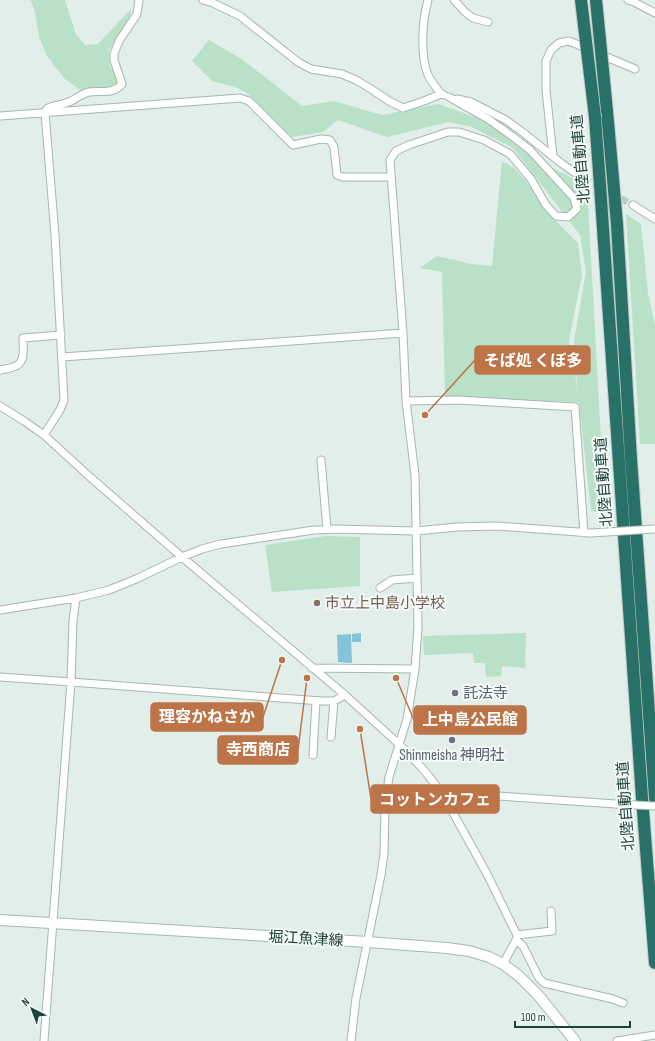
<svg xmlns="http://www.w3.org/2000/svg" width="655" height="1041" font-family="'Sofia Sans Condensed','Noto Sans JP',sans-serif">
<rect width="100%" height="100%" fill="#e2eee9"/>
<!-- green -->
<path fill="#b8e1c7" d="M 29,0 L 65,0 L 76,34 L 85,45 L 98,44 L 131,9 L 130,20 L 109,50 L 110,66 L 120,81 L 116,86 L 81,91 L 64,78 L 47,56 L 39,37 L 35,12 L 31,1 Z
M 209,40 L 243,60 L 302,106 L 334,101 L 382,115 L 438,104 L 481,119 L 552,168 L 587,185 L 605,513 L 591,511 L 579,402 L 513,400 L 445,396 L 442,272 L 420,268 L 437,256 L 471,264 L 492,266 L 502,161 L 514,168 L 528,184 L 543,207 L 553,218 L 578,243 L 582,275 L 569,341 L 579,397 L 573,347 L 586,272 L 580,235 L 513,148 L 472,127 L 448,122 L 387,137 L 338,120 L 323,132 L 292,137 L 247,93 L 235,87 L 212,81 L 192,61 Z
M 626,214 L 641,224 L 648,293 L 655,326 L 655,444 L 640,444 Z
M 326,536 L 360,537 L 360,586 L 272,592 L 265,545 Z
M 526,633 L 525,668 L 502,666 L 501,676 L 486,677 L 485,663 L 474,663 L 473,653 L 424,655 L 423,636 Z"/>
<!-- water -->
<path fill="#84c4d9" d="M 361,633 L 361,642 L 352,642 L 352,634 Z
M 351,634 L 352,663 L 338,662 L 337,635 Z"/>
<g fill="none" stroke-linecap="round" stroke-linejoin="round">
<!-- street-tunnel -->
<path stroke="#bbcbc6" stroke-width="7" stroke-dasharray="7 3.5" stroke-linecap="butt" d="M 584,179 L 633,205"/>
<defs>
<path id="street" d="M 203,0 L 213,3 L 240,16 L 298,62 L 311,69 L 342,74 L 356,80 L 371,89 L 389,101 L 403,108 L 424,101 L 441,94
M 428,0 C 422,22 420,54 428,75 C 431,82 437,88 441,94 L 444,95
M 454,0 L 465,12 L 473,18 L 488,22
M 628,0 L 634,2 L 655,13
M 457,99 L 471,102 L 506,120 L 525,134 L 561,163 L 584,179
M 0,116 L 240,98 L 249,101 L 293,145 L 321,139 L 330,140 L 334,147 L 337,175 L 343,177 L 391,177
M 553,156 L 546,90 L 546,61 L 551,50 L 559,43 L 569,41 L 635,69
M 633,205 L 655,219
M 62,357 L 222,346 L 403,333
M 0,370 C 4,369 9,369 13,367 C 26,364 23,349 23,338 L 61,335
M 406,401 L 458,400 L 575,407 L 584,533
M 0,406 L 24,421 L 44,435 L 90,477 L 182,557 L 345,695 L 400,745 L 423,769 L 442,793 L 486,872 L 517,935 L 516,940 L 503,964
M 44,435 L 60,410 L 64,400 L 55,235 L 45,113 C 46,110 45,110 48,108 C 53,105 61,105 66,103 C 74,101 80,94 89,92 C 101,90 113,95 122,84 L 114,60 L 114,54 L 119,41 L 137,14 L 139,0
M 321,460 L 327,529
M 380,588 L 392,580 L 417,578
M 0,610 L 76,598 L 109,590 L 136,579 L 182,557 L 202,549 L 221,544 L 314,530 L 334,529 L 416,531 L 457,527 L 498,526 L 591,533
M 312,668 L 415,669
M 0,677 L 71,682 L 321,701 L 334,701 L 345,695
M 331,737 L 334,701
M 313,755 L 316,701
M 442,793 L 453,793 L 616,804
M 517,935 L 552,931 L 551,911
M 516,940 L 523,946 L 539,978 L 544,983 L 613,999 L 623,1003
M 44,1041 L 71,682 L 73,621 L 76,598
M 351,1041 L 356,998 L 381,875 L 384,853 L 385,805 L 389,777 L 407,719 L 415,669 L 418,627 L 415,475 L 406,401 L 403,333 L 390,160 L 396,151 L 409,145 L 448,132 L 459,132 L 484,140 L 510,154 L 531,179 L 546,205 L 556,216 L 568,217 L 577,209 L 574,198 L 530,150 L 512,136 L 488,119 L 449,97
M 617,1041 L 655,1035"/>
<path id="secondary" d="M 0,920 L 368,942 L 447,948 L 469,951 L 489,957 L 503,964 L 519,976 L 538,995 L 575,1041"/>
<path id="highway" d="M 607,111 L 617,224 L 631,459 L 655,798
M 595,117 L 600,185 L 642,798 L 655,963"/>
</defs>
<!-- street casing -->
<use href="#street" stroke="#a4b7b1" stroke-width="9"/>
<!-- secondary casing -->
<use href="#secondary" stroke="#9fbbb3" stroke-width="12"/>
<!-- highway casing -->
<use href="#highway" stroke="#c1cac8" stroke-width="14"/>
<!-- street -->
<use href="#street" stroke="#fff" stroke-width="7"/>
<!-- secondary -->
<use href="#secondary" stroke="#fff" stroke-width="10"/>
<!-- highway -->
<use href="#highway" stroke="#287168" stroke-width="12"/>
<defs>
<path id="street-bridge" d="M 591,533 L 655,529
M 616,804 L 655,806"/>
<path id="highway-bridge" d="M 581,0 L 595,117
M 596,0 L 607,111"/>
</defs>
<!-- street-bridge casing -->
<use href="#street-bridge" stroke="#a4b7b1" stroke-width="9" stroke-linecap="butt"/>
<!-- highway-bridge casing -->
<use href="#highway-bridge" stroke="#c1cac8" stroke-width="14" stroke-linecap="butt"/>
<!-- street-bridge -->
<use href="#street-bridge" stroke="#fff" stroke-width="7"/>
<!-- highway-bridge -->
<use href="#highway-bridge" stroke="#287168" stroke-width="12"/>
</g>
<!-- markers -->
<circle fill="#8d6e63" stroke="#f3faf7" stroke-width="1.5" cx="317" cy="603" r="4"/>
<g fill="#6b7280" stroke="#f3faf7" stroke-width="1.5">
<circle cx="455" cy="693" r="4"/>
<circle cx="452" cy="740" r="4"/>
</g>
<g text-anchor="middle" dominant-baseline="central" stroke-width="4" stroke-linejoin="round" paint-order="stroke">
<!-- street labels -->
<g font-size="15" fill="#20413b" stroke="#f3faf7">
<text transform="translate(581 159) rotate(-95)">北陸自動車道</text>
<text transform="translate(604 482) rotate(-94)">北陸自動車道</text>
<text transform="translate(626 806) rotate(-94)">北陸自動車道</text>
<text transform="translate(306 939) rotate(3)">堀江魚津線</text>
</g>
<!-- education labels -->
<g font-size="15" fill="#785e54" stroke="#f3faf7" text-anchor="start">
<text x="325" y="603">市立上中島小学校</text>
</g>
<!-- worship labels -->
<g font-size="15" fill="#5b616d" stroke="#f3faf7" text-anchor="start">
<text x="463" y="693">託法寺</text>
<text x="452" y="755" text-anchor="middle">Shinmeisha 神明社</text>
</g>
</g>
<!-- callouts -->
<path fill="none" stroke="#bc7448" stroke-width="1.5" d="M425 415L475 360M282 660L263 717M396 678L414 720M307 678L298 750M360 729L371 799"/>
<g fill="#bc7448" stroke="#f3faf7" stroke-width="1.5">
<circle cx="425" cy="415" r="4"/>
<circle cx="282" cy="660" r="4"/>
<circle cx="396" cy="678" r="4"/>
<circle cx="307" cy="678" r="4"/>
<circle cx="360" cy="729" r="4"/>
</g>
<g fill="#bc7448" stroke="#bc7448" stroke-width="1.5">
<rect x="475" y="346" width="115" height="28" rx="4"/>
<rect x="151" y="703" width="112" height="28" rx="4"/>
<rect x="414" y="706" width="112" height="28" rx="4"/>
<rect x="218" y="736" width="80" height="28" rx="4"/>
<rect x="371" y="785" width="128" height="28" rx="4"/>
</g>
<g font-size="16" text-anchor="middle" font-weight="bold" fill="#fff">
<text x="533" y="366">そば処 くぼ多</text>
<text x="207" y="722">理容かねさか</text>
<text x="470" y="725">上中島公民館</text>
<text x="258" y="755">寺西商店</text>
<text x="435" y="805">コットンカフェ</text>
</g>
<!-- north arrow -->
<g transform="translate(32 1009) rotate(318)" stroke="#f3faf7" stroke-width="3" paint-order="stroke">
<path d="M0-3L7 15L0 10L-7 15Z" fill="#20413b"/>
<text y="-6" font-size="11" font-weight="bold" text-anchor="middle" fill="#20413b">N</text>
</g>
<!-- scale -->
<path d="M515 1021v6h115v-6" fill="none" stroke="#20413b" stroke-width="2"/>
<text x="521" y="1021" font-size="12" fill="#20413b" stroke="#f3faf7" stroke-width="3" paint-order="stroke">100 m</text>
</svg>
